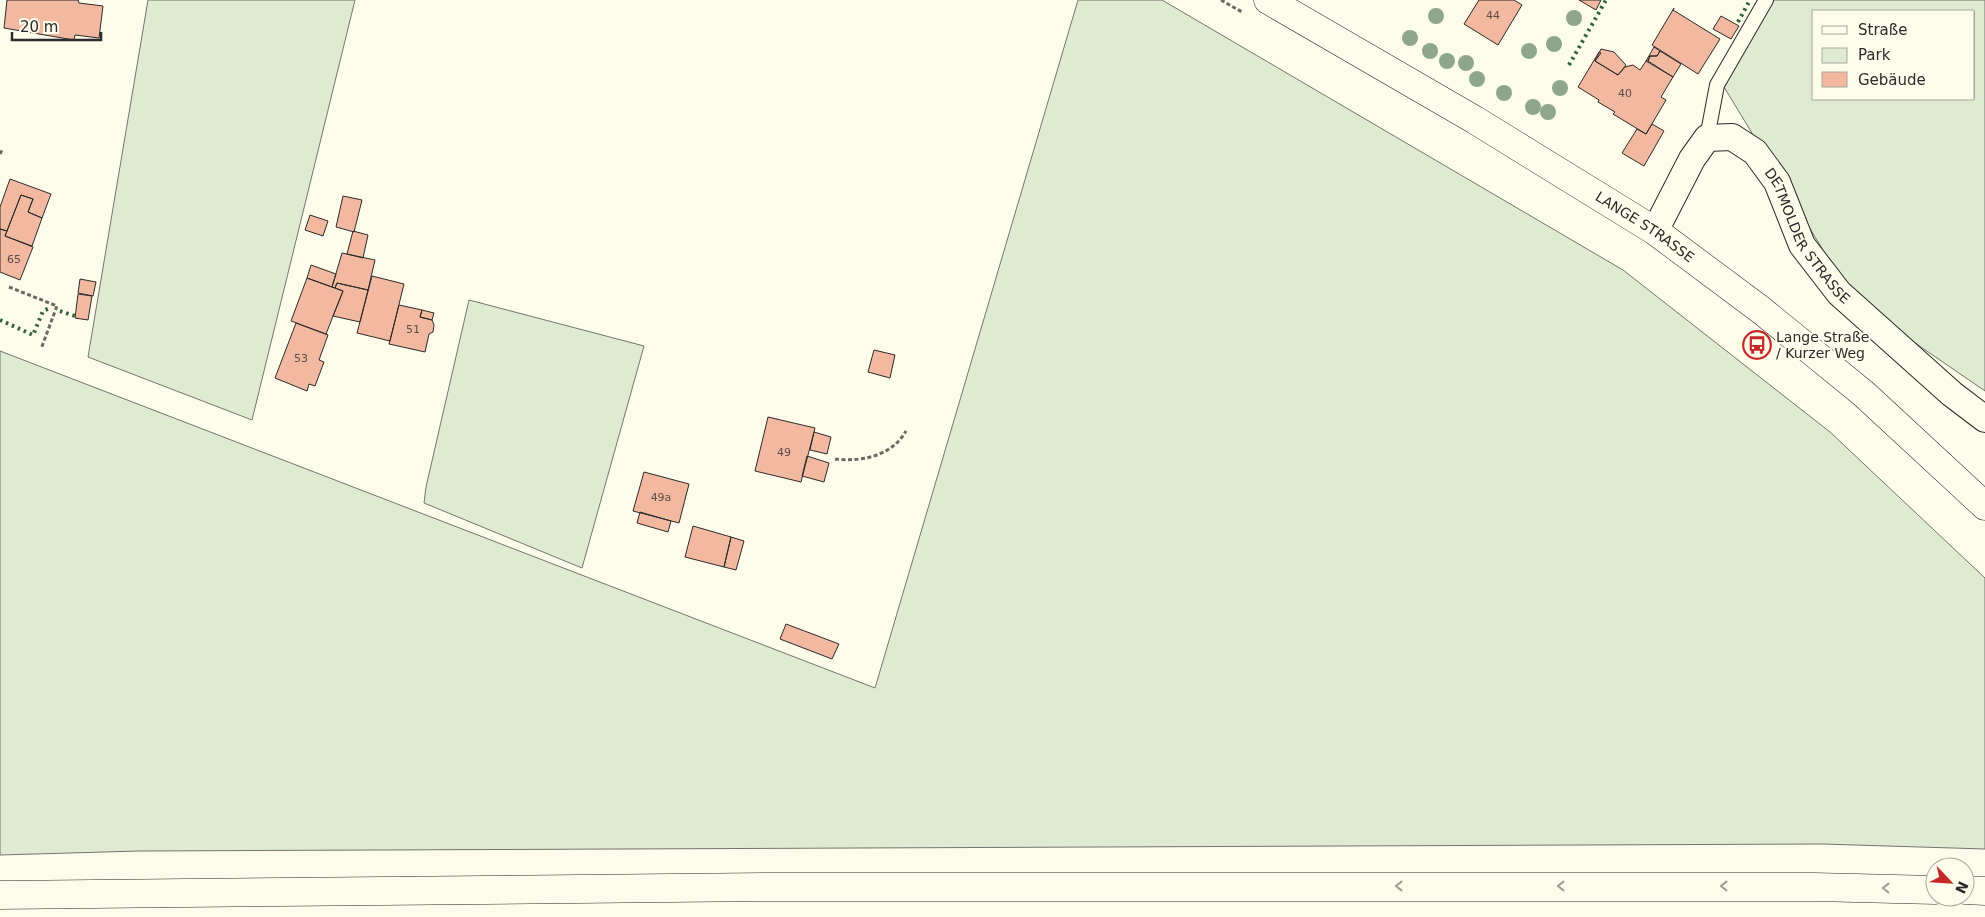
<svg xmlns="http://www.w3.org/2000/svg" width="1985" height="917" font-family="'DejaVu Sans',sans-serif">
<rect width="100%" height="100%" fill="#fdfbea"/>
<!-- green -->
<path fill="#deebd1" stroke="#74746e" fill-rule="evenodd" d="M 148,0 L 355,0 L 252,420 L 88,357 Z
M 1078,0 L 1162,0 L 1623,270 L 1830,432 L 1985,578 L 1985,849 L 1822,844 L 139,851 L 0,855 L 0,351 L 875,688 Z
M 1774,0 L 1985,0 L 1985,391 L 1854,301 L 1724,87 ZM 1814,11 L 1974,11 L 1974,99 L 1814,99 Z
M 469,300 L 644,346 L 582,568 L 424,503 L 426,487 Z"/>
<!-- building -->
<path fill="#f2b8a0" stroke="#2b2b2b" d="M 7,0 L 78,0 L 79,3 L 103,6 L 99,38 L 75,35 L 74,40 L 4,28 Z
M 1479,0 L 1514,0 L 1522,5 L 1498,45 L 1464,24 Z
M 1579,0 L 1601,0 L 1596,10 Z
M 1674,8 L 1673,10 L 1720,39 L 1698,74 L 1652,45 Z
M 1721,16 L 1739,26 L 1731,39 L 1713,29 Z
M 1654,47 L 1660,51 L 1657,56 L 1650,56 L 1648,61 L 1646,61 Z
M 1601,49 L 1614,52 L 1626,65 L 1618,75 L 1595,61 Z
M 1660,51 L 1681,64 L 1673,77 L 1648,61 L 1650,56 L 1657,56 Z
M 1599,52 L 1601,53 L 1595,61 L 1618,75 L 1625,67 L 1633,65 L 1640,70 L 1646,61 L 1673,77 L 1661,97 L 1666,100 L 1646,134 L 1613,114 L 1615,112 L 1598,102 L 1599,100 L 1578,87 Z
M 1652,124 L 1664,131 L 1644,166 L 1622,153 L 1637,129 L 1646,134 Z
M 10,179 L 51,194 L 42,218 L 28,212 L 33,199 L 21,195 L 7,231 L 0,229 L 0,207 Z
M 21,195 L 33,199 L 28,212 L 42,218 L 32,246 L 5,236 Z
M 343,196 L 362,200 L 354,232 L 336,227 Z
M 310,215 L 328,221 L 323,236 L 305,230 Z
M 0,229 L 7,231 L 5,236 L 33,247 L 20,280 L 0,272 Z
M 353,231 L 368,235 L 363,258 L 347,254 Z
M 342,253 L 375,260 L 368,290 L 337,283 L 335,288 L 332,287 Z
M 311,265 L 336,274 L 332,287 L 307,278 Z
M 372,276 L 404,284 L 390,341 L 357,333 Z
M 307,278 L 343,291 L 326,334 L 291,321 Z
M 80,279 L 96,282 L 93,296 L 78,293 Z
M 337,283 L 368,290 L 360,322 L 333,316 L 343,291 L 335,288 Z
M 78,294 L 92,296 L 88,320 L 75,318 Z
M 399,305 L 422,310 L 420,317 L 432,320 L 434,325 L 433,332 L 429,334 L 425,352 L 389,344 Z
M 422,310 L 434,313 L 432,320 L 420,317 Z
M 296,323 L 328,335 L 319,360 L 324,362 L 315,386 L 309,384 L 307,391 L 275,378 Z
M 874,350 L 895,355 L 890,378 L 868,372 Z
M 768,417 L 815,428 L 801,482 L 755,471 Z
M 814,432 L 831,437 L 827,454 L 810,450 Z
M 807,456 L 829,463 L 824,482 L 802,476 Z
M 644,472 L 689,484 L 679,523 L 633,511 Z
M 640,512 L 671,521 L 668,532 L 637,523 Z
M 693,526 L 731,537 L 724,567 L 685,557 Z
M 731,537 L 744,541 L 736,570 L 724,567 Z
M 786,624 L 839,644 L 832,659 L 780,639 Z"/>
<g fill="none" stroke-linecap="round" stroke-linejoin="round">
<defs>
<path id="lane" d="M 1707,138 L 1717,85 L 1766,0"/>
<g id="street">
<path id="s1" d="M 1655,231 L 1692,159 L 1707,138 L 1732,137 L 1755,152 L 1777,182 L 1802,245 L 1839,293 L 1952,394 L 1985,419"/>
</g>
<g id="secondary">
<path id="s2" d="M 1268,0 L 1475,120 L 1655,231 L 1761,310 L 1864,394 L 1985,506"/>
</g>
<path id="highway" d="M 1965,890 L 1985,891
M 0,895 L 767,887 L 1815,887 L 1935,890"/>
</defs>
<!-- lane casing -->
<use href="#lane" stroke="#2b2b2b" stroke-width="16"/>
<!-- street casing -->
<use href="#street" stroke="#2b2b2b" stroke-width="28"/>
<!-- secondary casing -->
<use href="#secondary" stroke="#2b2b2b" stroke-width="29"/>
<!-- highway casing -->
<use href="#highway" stroke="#2b2b2b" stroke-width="29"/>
<!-- path -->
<path stroke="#6a6964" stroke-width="3" stroke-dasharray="4 2.5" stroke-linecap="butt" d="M 1221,0 L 1242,12
M 0,154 L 2,150
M 9,287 L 57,306 L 41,349
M 835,459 C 862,462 892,456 906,431"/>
<!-- lane -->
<use href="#lane" stroke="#fdfbea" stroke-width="14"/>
<!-- street -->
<use href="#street" stroke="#fdfbea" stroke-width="26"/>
<!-- secondary -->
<use href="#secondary" stroke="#fdfbea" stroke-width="28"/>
<!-- highway -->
<use href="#highway" stroke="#fdfbea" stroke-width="28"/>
<!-- hedge -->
<path stroke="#34623c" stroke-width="4" stroke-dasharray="2.5 4" stroke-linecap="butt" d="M 1738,22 L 1750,0
M 1569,65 L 1606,0
M 60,311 L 75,316
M 0,320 L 33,335 L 43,311 L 50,308"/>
</g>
<!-- trees -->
<g fill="#8ea78a">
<circle cx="1436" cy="16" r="8"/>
<circle cx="1574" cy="18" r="8"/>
<circle cx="1410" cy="38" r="8"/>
<circle cx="1554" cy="44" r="8"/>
<circle cx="1430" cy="51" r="8"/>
<circle cx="1529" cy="51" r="8"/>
<circle cx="1447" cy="61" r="8"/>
<circle cx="1466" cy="63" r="8"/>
<circle cx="1477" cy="79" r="8"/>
<circle cx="1560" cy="88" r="8"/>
<circle cx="1504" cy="93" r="8"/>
<circle cx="1533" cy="107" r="8"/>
<circle cx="1548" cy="112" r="8"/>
</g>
<!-- one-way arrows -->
<defs><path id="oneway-chevron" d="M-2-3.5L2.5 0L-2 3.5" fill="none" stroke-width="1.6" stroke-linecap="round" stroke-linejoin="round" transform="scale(1.25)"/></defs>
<g stroke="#9e9d94">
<use href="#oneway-chevron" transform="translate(1399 886) rotate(-180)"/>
<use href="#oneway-chevron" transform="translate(1561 886) rotate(-180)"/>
<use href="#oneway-chevron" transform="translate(1724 886) rotate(-180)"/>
<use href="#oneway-chevron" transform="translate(1886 888) rotate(-179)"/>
</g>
<!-- icons -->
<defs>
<symbol id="bus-ring" viewBox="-11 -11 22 22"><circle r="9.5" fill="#fdfbea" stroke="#c62828" stroke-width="1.5"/><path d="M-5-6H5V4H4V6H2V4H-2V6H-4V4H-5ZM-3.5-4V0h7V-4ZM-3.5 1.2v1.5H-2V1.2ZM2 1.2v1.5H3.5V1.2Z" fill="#c62828"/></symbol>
</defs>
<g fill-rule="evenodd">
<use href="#bus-ring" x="1741" y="329" width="32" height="32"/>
</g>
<g text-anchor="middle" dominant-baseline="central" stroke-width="4" stroke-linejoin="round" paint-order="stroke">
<!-- number labels -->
<g font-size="11" fill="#5d4e48">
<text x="1493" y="15">44</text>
<text x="1625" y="93">40</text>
<text x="14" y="259">65</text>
<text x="413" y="329">51</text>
<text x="301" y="358">53</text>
<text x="784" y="452">49</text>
<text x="661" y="497">49a</text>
</g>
<!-- street labels -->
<g font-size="14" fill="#2b2b2b" stroke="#fdfbea">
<text stroke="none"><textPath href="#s2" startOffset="440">LANGE STRASSE</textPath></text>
<text stroke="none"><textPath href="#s1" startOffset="259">DETMOLDER STRASSE</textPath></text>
</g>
<!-- poi labels -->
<g font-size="14" fill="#2b2b2b" stroke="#fdfbea" text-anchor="start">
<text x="1776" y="337">Lange Straße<tspan x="1776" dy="16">/ Kurzer Weg</tspan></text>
</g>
</g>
<!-- legend -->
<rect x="1812" y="10" width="162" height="90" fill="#fdfbea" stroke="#a9a89e"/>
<rect x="1822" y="26" width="25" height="8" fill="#fdfbea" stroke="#a9a89e"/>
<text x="1858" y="35" font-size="15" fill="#2b2b2b">Straße</text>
<rect x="1822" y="48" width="25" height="15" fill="#deebd1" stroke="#a9a89e"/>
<text x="1858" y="60" font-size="15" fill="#2b2b2b">Park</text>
<rect x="1822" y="72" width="25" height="15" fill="#f2b8a0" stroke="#a9a89e"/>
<text x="1858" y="85" font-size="15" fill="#2b2b2b">Gebäude</text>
<!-- north arrow -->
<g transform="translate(1950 882) rotate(115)"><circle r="24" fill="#fdfbea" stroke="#a9a89e"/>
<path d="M0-4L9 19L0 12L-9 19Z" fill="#c62828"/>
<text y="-8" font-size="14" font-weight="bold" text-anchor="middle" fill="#2b2b2b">N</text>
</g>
<!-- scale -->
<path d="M12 32v8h89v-8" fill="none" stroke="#2b2b2b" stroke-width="2.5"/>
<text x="20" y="32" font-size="15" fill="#2b2b2b" stroke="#fdfbea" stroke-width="4" paint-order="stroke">20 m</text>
</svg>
